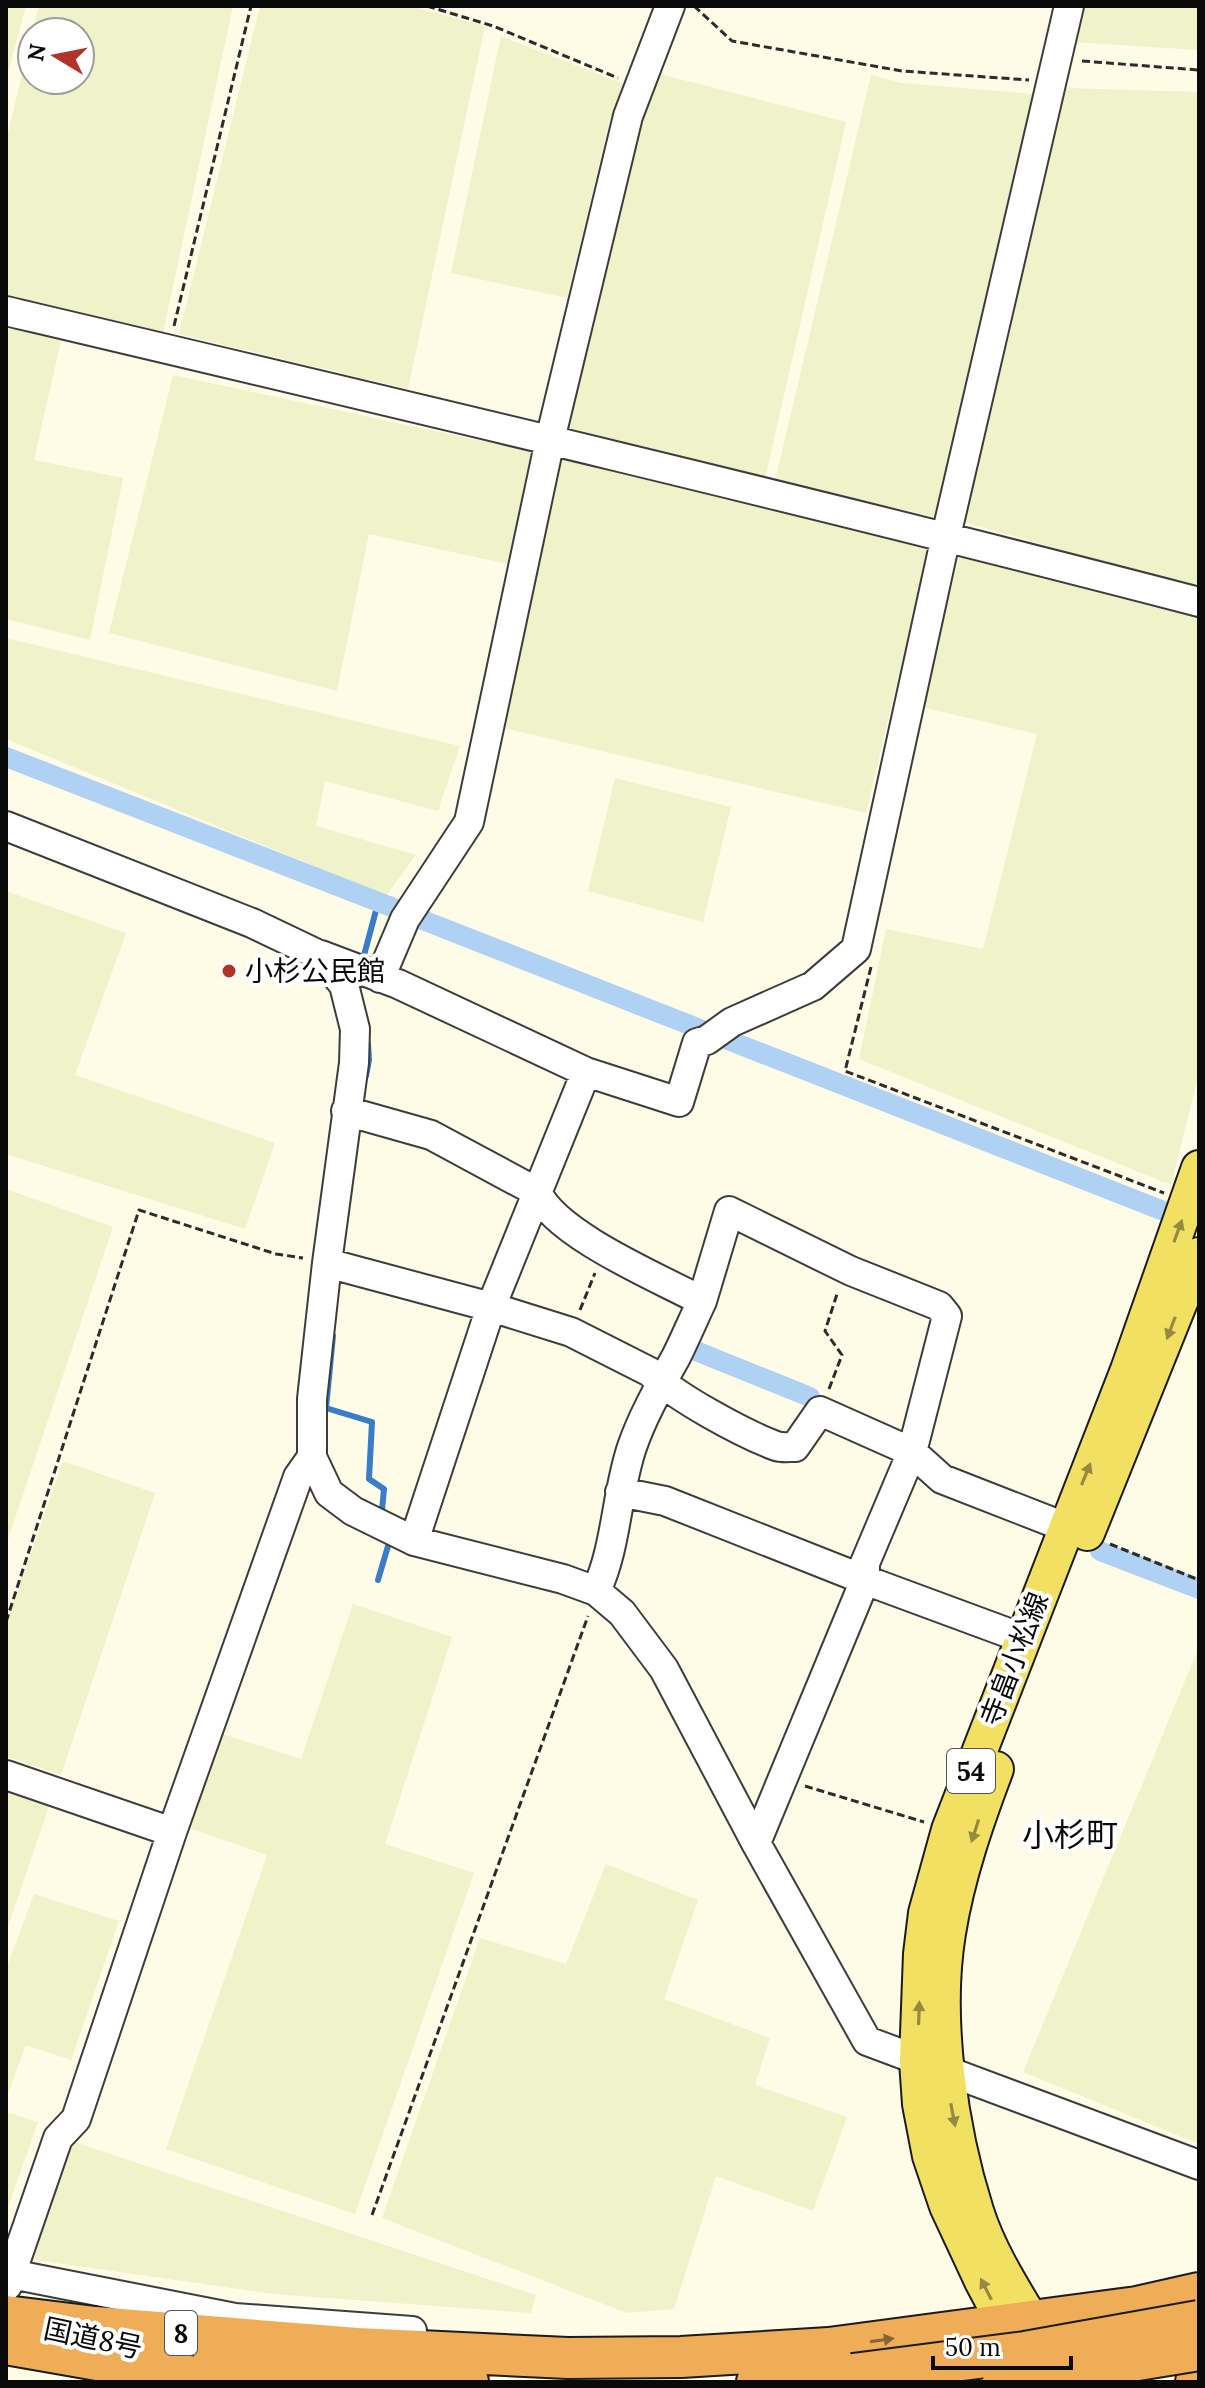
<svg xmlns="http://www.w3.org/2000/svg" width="1205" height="2388" font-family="Lora,'Noto Sans JP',serif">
<rect width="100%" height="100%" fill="#fefce7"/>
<!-- farmland -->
<path fill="#f0f2c9" d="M 6,6 L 26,6 L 6,80 Z
M 39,6 L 233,6 L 162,338 L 6,298 L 6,141 L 32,33 L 32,80 L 80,80 L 80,32 L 32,32 Z
M 260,6 L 410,6 L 485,26 L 408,389 L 179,334 Z
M 1080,6 L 1199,6 L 1199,50 L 1073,42 Z
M 501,36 L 626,85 L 610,119 L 567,298 L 451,273 Z
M 660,74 L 846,122 L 765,479 L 563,429 L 637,123 Z
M 871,75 L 901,83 L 1034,94 L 935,517 L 775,481 Z
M 1066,88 L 1199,92 L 1199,589 L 964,522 Z
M 6,325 L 61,341 L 34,460 L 123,478 L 90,640 L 6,619 Z
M 173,375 L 534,452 L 508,564 L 369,534 L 337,691 L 109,633 Z
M 560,457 L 930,544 L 866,813 L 499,727 Z
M 959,557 L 1199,615 L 1199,1073 L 1171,1185 L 859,1059 L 886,929 L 983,949 L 1037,734 L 921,707 Z
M 6,638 L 460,746 L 438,811 L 325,781 L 316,826 L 416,855 L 386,896 L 6,739 Z
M 615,778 L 731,807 L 703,922 L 588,891 Z
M 6,891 L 126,933 L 75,1075 L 275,1143 L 245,1229 L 6,1154 Z
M 6,1189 L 113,1227 L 6,1545 Z
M 63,1461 L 155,1493 L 61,1775 L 6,1756 L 6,1625 Z
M 353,1604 L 452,1637 L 385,1844 L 474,1873 L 355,2214 L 166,2149 L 267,1855 L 181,1825 L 213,1731 L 301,1759 Z
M 1199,1647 L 1199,2144 L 1023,2072 Z
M 6,1782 L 52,1798 L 6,1932 Z
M 606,1864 L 698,1900 L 664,1999 L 770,2038 L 755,2085 L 847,2117 L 813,2211 L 716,2176 L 674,2309 L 627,2313 L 382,2218 L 480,1938 L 566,1964 Z
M 34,1894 L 119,1921 L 71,2060 L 26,2045 L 7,2096 L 6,1969 Z
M 6,2112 L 38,2122 L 6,2213 Z
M 71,2141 L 536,2295 L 531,2313 L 274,2294 L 28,2259 Z"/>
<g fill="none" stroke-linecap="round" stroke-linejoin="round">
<!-- stream -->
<path stroke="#397dc6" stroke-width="6" d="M 363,959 L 378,903
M 366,1076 L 369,1060 L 368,1044
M 333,1336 L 326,1408 L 372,1422 L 369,1479 L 384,1489 L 382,1510
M 378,1580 L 388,1546"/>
<!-- canal -->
<path stroke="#afd1f3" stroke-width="20" d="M 6,757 L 399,910
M 415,917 L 700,1029
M 728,1040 L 1161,1210
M 691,1349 L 810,1397
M 1100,1551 L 1199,1589"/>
<defs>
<path id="minor" d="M 6,311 C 404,405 803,499 1199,602
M 6,826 L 252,923 L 319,955 L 344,985 L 355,1029 L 354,1063 L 327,1263 L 312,1399 L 312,1457 L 329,1493 L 353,1511 L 414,1541 L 563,1579 L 596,1591 L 622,1613 L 664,1669 L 756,1843 L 867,2041 L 1199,2165
M 321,955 L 398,984 L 586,1072 L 679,1102 L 697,1043 L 707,1040 L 732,1022 L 813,986 L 856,949 L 946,536 L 1069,6
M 380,978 L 405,919 L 469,822 L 550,440 L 628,116 L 670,6
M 346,1111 L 431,1135 L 537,1192 C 556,1235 659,1278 702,1301 L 729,1211 L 851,1271 L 939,1306 L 947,1316 L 912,1452 L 865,1563 L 865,1580 L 756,1843
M 327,1263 L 491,1307 L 571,1332 L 650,1372 C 675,1397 742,1433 776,1446 C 782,1448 788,1447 795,1447 L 820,1411 L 912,1452 L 942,1479 L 1065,1527
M 620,1492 L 665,1501 L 865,1580 L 1022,1638
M 414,1541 L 491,1307 L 586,1072
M 596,1591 C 617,1546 616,1494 632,1447 C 643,1415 660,1386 676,1357 C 685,1339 693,1320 702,1301
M 6,1775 L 172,1832
M 6,2273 L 235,2318 L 412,2331
M 7,2286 L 58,2138 L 76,2119 L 172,1832 L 298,1477 L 312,1457"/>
<path id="major" d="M 1087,1533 L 1199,1255
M 996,1769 C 976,1822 957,1877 948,1933 C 934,2018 950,2129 976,2211 C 990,2256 1020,2300 1044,2341
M 1017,2347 L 982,2281 L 947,2206 L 930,2156 L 920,2104 L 917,2061 L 921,1954 L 926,1913 L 949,1830 L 1128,1370 L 1199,1168"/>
<path id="highway" d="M 6,2316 L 95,2327 L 357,2348 L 568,2358 L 681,2357 L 829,2348 L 1137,2307 L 1199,2293
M 6,2344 L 223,2382
M 213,2362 L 468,2382
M 757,2382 L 853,2374
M 1196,2382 L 1199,2381"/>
</defs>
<!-- minor casing -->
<use href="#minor" stroke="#3d3d3d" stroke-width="32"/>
<!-- major casing -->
<use href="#major" stroke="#1b1b1b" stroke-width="38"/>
<!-- highway casing -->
<use href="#highway" stroke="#1b1b1b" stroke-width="44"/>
<!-- path -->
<path stroke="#2c2c2c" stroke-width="3" stroke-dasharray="8 4" stroke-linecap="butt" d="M 427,6 L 493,26 L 618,78
M 694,6 L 732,41 L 902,71 L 1029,80
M 1082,61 L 1199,70
M 174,326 L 251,6
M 871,967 L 845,1071 L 1164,1193
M 580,1310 L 595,1273
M 829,1389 L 842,1355 L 825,1331 L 838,1291
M 1110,1544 L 1199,1580
M 6,1622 L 139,1210 L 276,1254 L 303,1258
M 805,1786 L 924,1822
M 372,2215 L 588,1616"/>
<!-- minor -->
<use href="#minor" stroke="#fff" stroke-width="28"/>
<!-- major -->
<use href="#major" stroke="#f2e063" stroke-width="34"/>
<!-- highway -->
<use href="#highway" stroke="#eead56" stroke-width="40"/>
<defs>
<path id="highway-bridge" d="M 853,2374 L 1025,2352 L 1199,2321
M 1003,2382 L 1199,2350"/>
</defs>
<!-- highway-bridge casing -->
<use href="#highway-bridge" stroke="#1b1b1b" stroke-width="44" stroke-linecap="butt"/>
<!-- highway-bridge -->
<use href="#highway-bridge" stroke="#eead56" stroke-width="40"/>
</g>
<!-- one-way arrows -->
<defs><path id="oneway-solid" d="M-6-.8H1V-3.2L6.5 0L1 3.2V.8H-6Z" transform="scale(2)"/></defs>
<g fill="#958a3f">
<use href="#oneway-solid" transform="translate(1178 1231) rotate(-70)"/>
<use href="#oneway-solid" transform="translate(1171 1328) rotate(111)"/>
<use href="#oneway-solid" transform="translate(1086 1474) rotate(-68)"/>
<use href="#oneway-solid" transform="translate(975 1831) rotate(108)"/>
<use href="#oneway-solid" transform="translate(919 2013) rotate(-88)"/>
<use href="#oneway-solid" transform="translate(953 2115) rotate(79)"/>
<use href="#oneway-solid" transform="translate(986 2289) rotate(-117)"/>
</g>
<use fill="#876434" href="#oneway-solid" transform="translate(882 2340) rotate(-8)"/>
<!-- markers -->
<circle fill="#b23329" stroke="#fff" stroke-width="3" cx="229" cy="971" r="8"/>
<g text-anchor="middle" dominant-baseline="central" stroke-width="8" stroke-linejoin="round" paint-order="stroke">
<!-- shield labels -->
<g fill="#fff" stroke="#545454" stroke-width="2">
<rect x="947" y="1749" width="48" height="44" rx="6"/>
<rect x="165" y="2311" width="32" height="44" rx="6"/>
</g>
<g font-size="26" font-weight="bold" fill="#0a0a0a">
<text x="971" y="1771">54</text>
<text x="181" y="2333">8</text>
</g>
<!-- poi labels -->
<g font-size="28" fill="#0a0a0a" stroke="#fff" text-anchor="start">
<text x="245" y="971">小杉公民館</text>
</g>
<!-- street labels -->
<g font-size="28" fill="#0a0a0a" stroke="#fff">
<text transform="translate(1014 1659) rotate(-69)">寺畠小松線</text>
<text transform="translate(93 2338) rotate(12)">国道8号</text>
</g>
<!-- quarter labels -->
<g font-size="32" fill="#0a0a0a" stroke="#fff">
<text x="1070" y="1834">小杉町</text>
</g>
</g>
<!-- border -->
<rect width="1205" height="2388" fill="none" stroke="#0a0a0a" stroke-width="16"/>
<!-- north arrow -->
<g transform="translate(56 56) rotate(280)"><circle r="38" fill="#ffffff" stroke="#9d9d9d" stroke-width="2"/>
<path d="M0-6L14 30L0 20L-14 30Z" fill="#b23329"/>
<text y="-12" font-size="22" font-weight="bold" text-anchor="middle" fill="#0a0a0a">N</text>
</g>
<!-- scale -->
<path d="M933 2356v12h138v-12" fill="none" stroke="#0a0a0a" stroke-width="4"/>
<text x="945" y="2356" font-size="24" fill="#0a0a0a" stroke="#ffffff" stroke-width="6" paint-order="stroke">50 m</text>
</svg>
